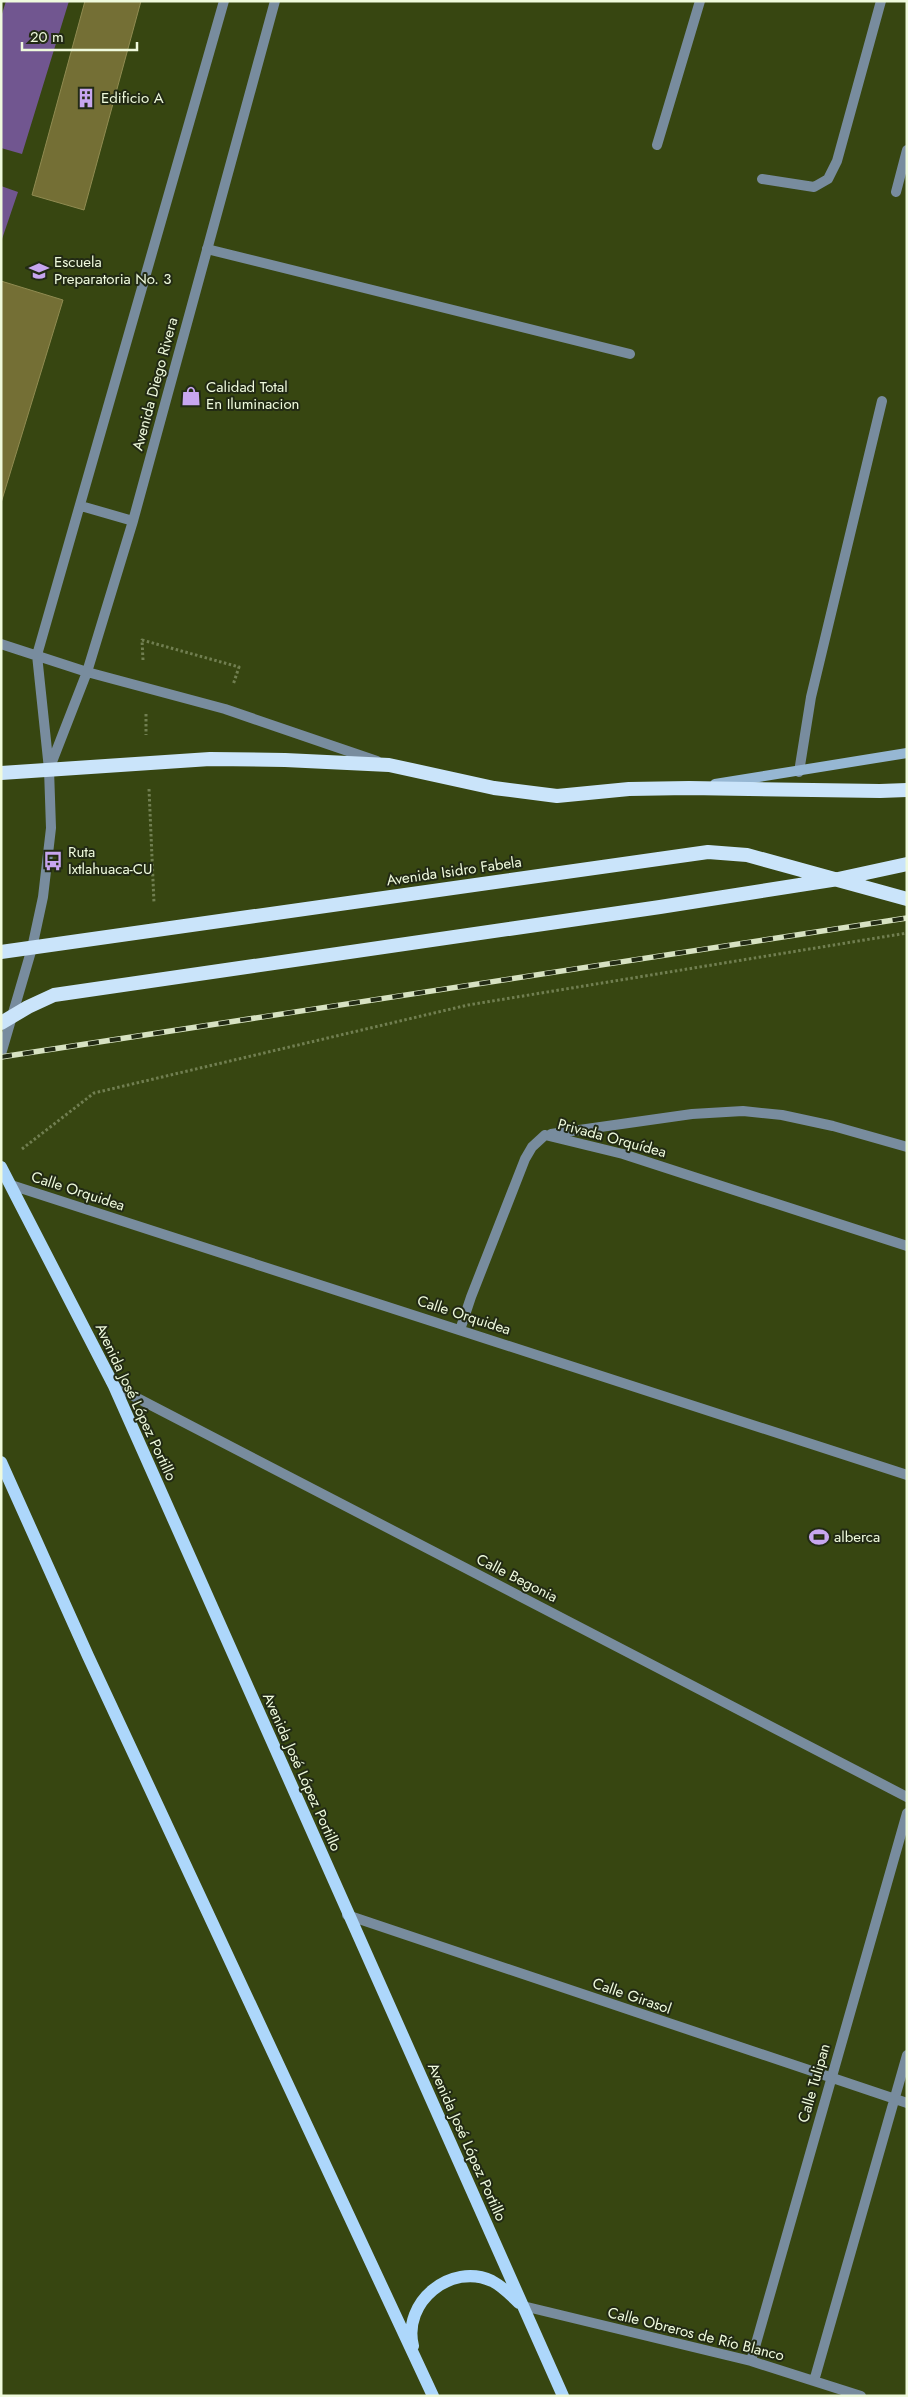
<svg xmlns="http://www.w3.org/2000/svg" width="908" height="2397" font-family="Jost,sans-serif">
<rect width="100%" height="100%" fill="#374611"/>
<!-- green -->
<path fill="#715690" d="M 6,1 L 69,1 L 22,154 L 1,148 L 1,17 Z
M 1,186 L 18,192 L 1,242 Z"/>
<!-- building -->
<path fill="#746f35" stroke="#908b51" d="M 85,1 L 141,1 L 84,210 L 32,195 Z
M 1,281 L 63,300 L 1,503 Z"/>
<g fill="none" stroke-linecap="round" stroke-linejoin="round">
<!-- path -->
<path stroke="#717f51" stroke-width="3" stroke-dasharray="2.5 2.5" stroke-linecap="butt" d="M 143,660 L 142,640 L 239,667 L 233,685
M 146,714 L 146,735
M 149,789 L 154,903
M 22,1149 L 94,1093 L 468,1005 L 907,933"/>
<!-- service -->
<path stroke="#788c9e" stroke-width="10" d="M 207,249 L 630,354
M 799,772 L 811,697 L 882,401"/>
<!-- minor -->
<path stroke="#788c9e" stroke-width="10" d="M 657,145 L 700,1
M 762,179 L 814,187 L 828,179 L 837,161 L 881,1
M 896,192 L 907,150
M 81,506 L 133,521
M 1,644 L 87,672 L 225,709 L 377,761
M 50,767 L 87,672 L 133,521 L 275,1
M 1,1054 L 32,948 L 43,897 L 51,828 L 49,769 L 37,655 L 224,1
M 551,1134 L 692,1114 L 743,1111 L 782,1115 L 833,1126 L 907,1147
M 545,1135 L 623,1154 L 907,1246
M 11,1185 L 907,1475
M 460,1330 L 471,1297 L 525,1159 L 532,1147 L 545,1135
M 114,1386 L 907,1797
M 347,1915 L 907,2103
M 523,2306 L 751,2361 L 861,2396
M 751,2361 L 907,1813
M 814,2381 L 907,2055"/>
<!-- secondary -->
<path stroke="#96b7d3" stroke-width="10" d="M 715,784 L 907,753"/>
<!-- primary -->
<path stroke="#add7fb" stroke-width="12" d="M 1,1167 L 114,1386 L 563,2396
M 1,1462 L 88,1656 L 433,2396
M 413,2346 C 402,2302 451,2262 492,2281 C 502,2286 511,2295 519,2303"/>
<!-- trunk -->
<path stroke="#cae4fa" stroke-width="14" d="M 1,773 L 210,759 L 285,760 L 389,765 L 494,788 L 557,796 L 629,789 L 689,788 L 880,791 L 907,790
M 1,952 L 708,852 L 747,855 L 907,899
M 1,1023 L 28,1007 L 54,995 L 660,907 L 838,879 L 907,864"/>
<defs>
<path id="rail" d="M 1,1057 L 907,918"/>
</defs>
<!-- rail casing -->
<use href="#rail" stroke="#d7e2c2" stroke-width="5.5"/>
<!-- rail -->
<use href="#rail" stroke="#222a14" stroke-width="4" stroke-dasharray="11" stroke-linecap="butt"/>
</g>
<!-- icons -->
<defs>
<symbol id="building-bare" viewBox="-9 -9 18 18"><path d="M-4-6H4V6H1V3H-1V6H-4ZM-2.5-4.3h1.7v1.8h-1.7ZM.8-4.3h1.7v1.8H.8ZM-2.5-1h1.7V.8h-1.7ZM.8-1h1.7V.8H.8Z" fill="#c7a6ef" stroke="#222a14" stroke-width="2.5" paint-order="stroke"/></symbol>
<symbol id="school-bare" viewBox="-9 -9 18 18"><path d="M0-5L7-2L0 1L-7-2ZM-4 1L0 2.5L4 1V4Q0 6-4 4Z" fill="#c7a6ef" stroke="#222a14" stroke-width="2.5" paint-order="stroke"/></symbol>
<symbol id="shop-bare" viewBox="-9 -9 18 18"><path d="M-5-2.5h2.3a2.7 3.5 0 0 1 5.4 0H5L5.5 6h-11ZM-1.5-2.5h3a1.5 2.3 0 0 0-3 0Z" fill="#c7a6ef" stroke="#222a14" stroke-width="2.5" paint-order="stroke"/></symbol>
<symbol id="bus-bare" viewBox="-9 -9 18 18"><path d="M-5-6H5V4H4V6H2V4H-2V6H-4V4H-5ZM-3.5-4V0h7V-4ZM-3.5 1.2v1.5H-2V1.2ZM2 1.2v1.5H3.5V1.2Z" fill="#c7a6ef" stroke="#222a14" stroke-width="2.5" paint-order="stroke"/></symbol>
<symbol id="stadium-bare" viewBox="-9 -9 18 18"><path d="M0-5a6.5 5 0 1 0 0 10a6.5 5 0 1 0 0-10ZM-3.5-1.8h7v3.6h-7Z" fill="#c7a6ef" stroke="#222a14" stroke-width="2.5" paint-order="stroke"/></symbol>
</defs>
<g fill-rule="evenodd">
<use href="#building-bare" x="72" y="84" width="28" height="28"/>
<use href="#school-bare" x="25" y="257" width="28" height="28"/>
<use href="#shop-bare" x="177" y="382" width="28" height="28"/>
<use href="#bus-bare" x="39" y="847" width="28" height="28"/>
<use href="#stadium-bare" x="805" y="1523" width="28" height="28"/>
</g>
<g text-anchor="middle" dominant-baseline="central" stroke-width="4" stroke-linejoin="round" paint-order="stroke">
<!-- poi labels -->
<g font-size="15" fill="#effadd" stroke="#222a14" text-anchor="start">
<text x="101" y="98">Edificio A</text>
<text x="54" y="262">Escuela<tspan x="54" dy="17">Preparatoria No. 3</tspan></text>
<text x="206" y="387">Calidad Total<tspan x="206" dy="17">En Iluminacion</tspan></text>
<text x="68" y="852">Ruta<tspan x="68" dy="17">Ixtlahuaca-CU</tspan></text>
<text x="834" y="1537">alberca</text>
</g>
<!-- street labels -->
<g font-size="15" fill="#effadd" stroke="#222a14">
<text transform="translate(155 384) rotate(-75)">Avenida Diego Rivera</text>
<text transform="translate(454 871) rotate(-8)">Avenida Isidro Fabela</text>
<text transform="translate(612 1138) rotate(15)">Privada Orquídea</text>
<text transform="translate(78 1191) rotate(18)">Calle Orquidea</text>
<text transform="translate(464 1315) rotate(18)">Calle Orquidea</text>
<text transform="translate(136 1402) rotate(65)">Avenida José López Portillo</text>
<text transform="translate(517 1578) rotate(27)">Calle Begonia</text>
<text transform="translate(302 1772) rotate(66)">Avenida José López Portillo</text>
<text transform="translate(632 1996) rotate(19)">Calle Girasol</text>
<text transform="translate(814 2083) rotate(-74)">Calle Tulipan</text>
<text transform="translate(467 2142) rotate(66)">Avenida José López Portillo</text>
<text transform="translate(696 2334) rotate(14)">Calle Obreros de Río Blanco</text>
</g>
</g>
<!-- border -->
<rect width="908" height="2397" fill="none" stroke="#effadd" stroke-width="5"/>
<!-- scale -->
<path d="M22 42v8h115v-8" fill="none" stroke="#effadd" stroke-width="2.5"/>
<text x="30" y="42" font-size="15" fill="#effadd" stroke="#222a14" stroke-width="4" paint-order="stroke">20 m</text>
</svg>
